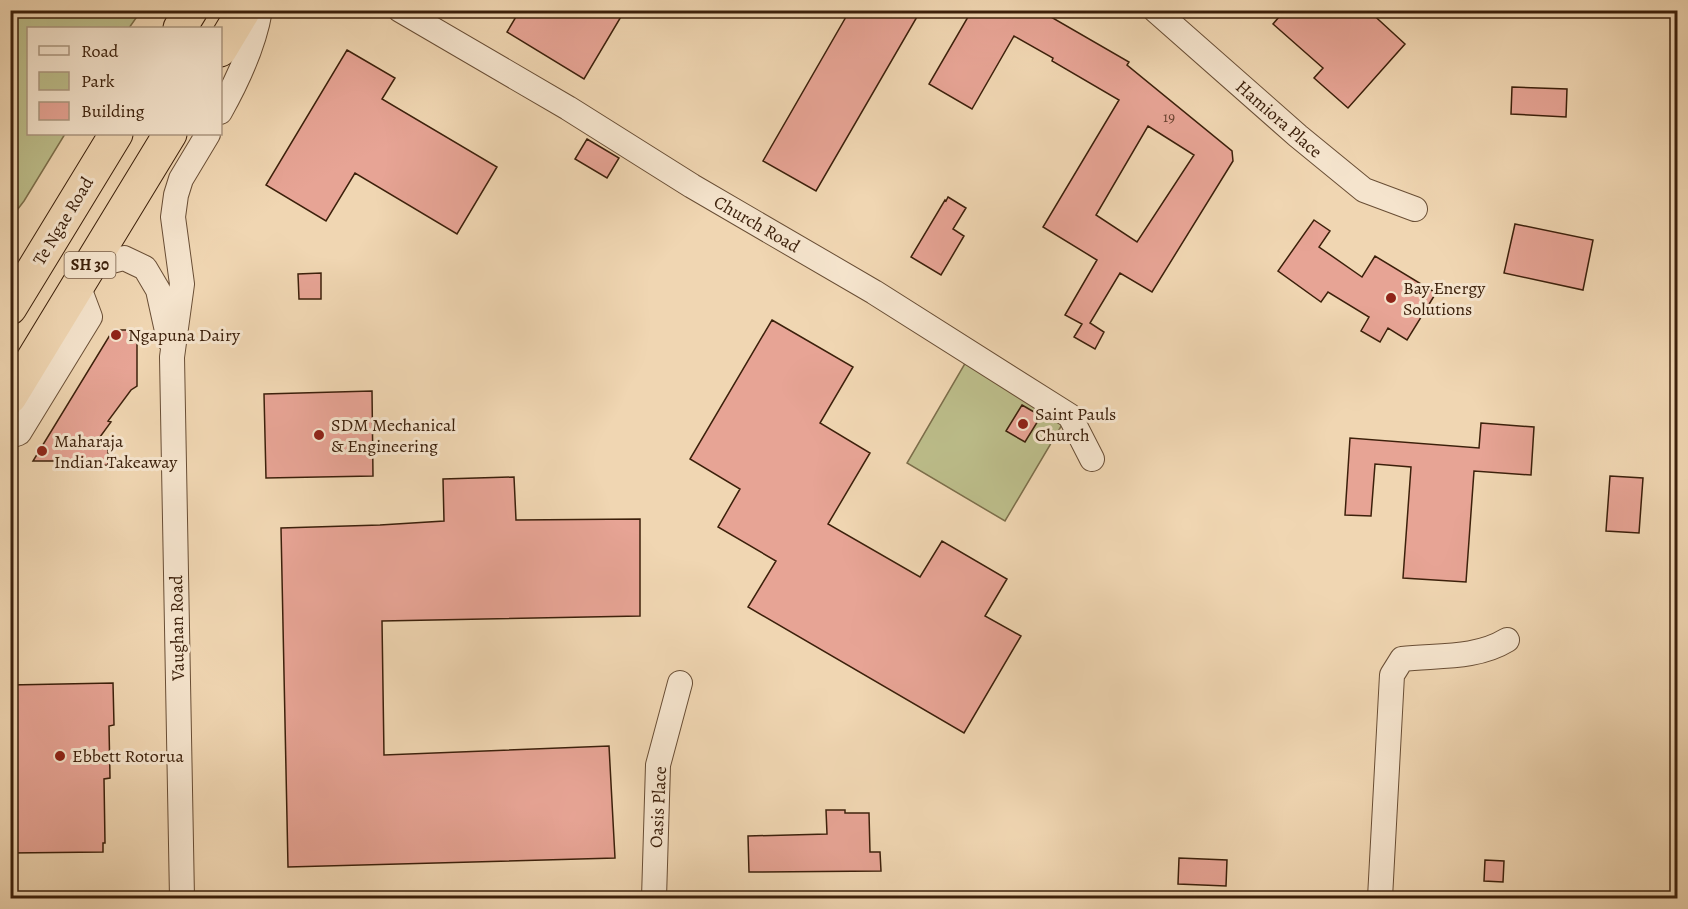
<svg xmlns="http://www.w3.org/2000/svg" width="1688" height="909" font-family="Alegreya,serif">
<rect width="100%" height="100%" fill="#f0d6b2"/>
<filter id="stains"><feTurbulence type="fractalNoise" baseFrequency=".00333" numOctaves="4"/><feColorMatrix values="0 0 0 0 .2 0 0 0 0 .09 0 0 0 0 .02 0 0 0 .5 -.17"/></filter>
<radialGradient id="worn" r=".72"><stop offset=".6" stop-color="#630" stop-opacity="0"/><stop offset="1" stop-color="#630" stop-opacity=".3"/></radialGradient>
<!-- green -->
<path fill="#bcbd8a" stroke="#7c6e4a" stroke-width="1.5" d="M 11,10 L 141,11 L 129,28 L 28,28 L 28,134 L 65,134 L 24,201 L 11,218 Z
M 967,360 L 1066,418 L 1005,521 L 907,463 Z"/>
<!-- building -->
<path fill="#e7a495" stroke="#3c200b" stroke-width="1.5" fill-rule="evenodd" d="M 520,10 L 625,10 L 584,79 L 507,32 Z
M 850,10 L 921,10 L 816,191 L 763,161 Z
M 972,10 L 1039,10 L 1129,62 L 1127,65 L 1232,151 L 1233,161 L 1152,292 L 1120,273 L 1090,323 L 1104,332 L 1095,349 L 1074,337 L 1082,324 L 1065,315 L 1097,260 L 1043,227 L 1119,100 L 1052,61 L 1053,58 L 1014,36 L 972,109 L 929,84 ZM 1148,126 L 1194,155 L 1137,242 L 1096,215 Z
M 1285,10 L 1368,10 L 1405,44 L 1348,108 L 1314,78 L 1323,68 L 1273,24 Z
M 347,50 L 395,78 L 382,99 L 497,167 L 457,234 L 355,173 L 326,221 L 266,185 Z
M 1512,87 L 1567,89 L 1566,117 L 1511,114 Z
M 587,139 L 619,158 L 607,178 L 575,159 Z
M 948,197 L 966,208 L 953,229 L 964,236 L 941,275 L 911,257 L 945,200 L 946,201 Z
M 1314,220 L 1330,231 L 1319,247 L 1362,277 L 1375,256 L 1436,293 L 1407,340 L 1388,328 L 1380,342 L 1361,331 L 1369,317 L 1328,292 L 1321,302 L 1278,271 Z
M 1515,224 L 1593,240 L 1583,290 L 1504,273 Z
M 321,273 L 321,299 L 299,299 L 298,274 Z
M 772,320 L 853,367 L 820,423 L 870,453 L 828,524 L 920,577 L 942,541 L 1007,579 L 985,616 L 1021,636 L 964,733 L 748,607 L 776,561 L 718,527 L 740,489 L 690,459 Z
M 113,330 L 137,330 L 137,386 L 131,390 L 108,421 L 111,422 L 97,441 L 108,441 L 108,465 L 70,466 L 70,461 L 33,461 Z
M 372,391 L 373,476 L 266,478 L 264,394 Z
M 1022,405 L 1041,416 L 1025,442 L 1006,431 Z
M 1481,423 L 1534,427 L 1531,475 L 1474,471 L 1466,582 L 1403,578 L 1411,467 L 1375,464 L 1371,516 L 1345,515 L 1350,438 L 1479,448 Z
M 1610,476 L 1643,478 L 1639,533 L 1606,531 Z
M 514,477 L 516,520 L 640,519 L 640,616 L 382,621 L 384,755 L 609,746 L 615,858 L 288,867 L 281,528 L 380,525 L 444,521 L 443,479 Z
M 113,683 L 114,725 L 109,726 L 110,778 L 104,779 L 105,843 L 103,843 L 103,852 L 10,853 L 10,685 Z
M 826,810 L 845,810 L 845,813 L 869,813 L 870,852 L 880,852 L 881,871 L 749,872 L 748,836 L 827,834 Z
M 1179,858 L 1227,860 L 1226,886 L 1178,884 Z
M 1485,860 L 1504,861 L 1503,882 L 1484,881 Z"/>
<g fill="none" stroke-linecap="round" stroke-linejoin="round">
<defs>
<path id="minor" d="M 400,10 L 568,108 L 692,186 L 874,292 L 1070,416 L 1092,459
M 1155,10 L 1298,136 L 1364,190 L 1415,209
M 220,112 C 238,80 254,46 260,10
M 89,267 L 124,258 L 145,268 L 158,290 L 169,340
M 10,436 L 19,433 L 90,317 L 78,285
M 182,898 L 172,357 L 182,284 L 173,217 L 176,195 L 181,179 L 208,134
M 654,898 L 658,765 L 680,683
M 1380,898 L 1392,675 L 1402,659 C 1437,655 1476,659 1507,640"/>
<path id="highway" d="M 180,28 L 191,10
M 220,50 L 244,10
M 10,308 L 116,134
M 10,397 L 170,134"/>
</defs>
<!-- minor casing -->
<use href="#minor" stroke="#694e35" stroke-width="26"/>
<!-- highway casing -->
<use href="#highway" stroke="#3c200b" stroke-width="35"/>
<!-- minor -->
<use href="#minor" stroke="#f5e4cd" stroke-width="24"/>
<!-- highway -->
<use href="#highway" stroke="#f0d6b2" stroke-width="33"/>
</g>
<!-- markers -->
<g fill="#8f2418" stroke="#f5e4cd" stroke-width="2">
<circle cx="1391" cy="298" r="6"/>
<circle cx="116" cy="335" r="6"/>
<circle cx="1023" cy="424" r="6"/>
<circle cx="319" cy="435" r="6"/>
<circle cx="42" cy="451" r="6"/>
<circle cx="60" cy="756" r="6"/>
</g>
<g text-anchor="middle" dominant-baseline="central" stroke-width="6" stroke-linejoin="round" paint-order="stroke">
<!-- number labels -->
<g font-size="15" fill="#67412e">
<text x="1169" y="117">19</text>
</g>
<!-- shield labels -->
<rect fill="#f5e4cd" stroke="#745b45" stroke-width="1.5" x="64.5" y="252" width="51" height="26" rx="4.5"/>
<g font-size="16" font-weight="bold" fill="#3c200b">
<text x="90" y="265">SH 30</text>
</g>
<!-- street labels -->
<g font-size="18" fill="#3c200b" stroke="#f5e4cd">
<text transform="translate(1279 119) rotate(41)">Hamiora Place</text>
<text transform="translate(63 221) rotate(-59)">Te Ngae Road</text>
<text transform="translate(757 224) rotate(30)">Church Road</text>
<text transform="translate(177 628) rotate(-91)">Vaughan Road</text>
<text transform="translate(658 807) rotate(-87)">Oasis Place</text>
</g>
<!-- poi labels -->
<g font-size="18" fill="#3c200b" stroke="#f5e4cd" text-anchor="start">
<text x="1403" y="288">Bay Energy<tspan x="1403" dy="21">Solutions</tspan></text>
<text x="128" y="335">Ngapuna Dairy</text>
<text x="1035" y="414">Saint Pauls<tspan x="1035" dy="21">Church</tspan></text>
<text x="331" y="425">SDM Mechanical<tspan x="331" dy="21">&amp; Engineering</tspan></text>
<text x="54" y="441">Maharaja<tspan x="54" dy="21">Indian Takeaway</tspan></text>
<text x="72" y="756">Ebbett Rotorua</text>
</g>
</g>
<!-- margin -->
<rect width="1688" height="909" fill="none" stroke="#f0d6b2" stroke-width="36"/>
<rect x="12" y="12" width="1664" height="885" fill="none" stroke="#3c200b" stroke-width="3"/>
<rect x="18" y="18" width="1652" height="873" fill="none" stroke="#3c200b" stroke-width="1.5"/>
<!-- legend -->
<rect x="27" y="27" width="195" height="108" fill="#f5e4cd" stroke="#ab967f" stroke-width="1.5"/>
<rect x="39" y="46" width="30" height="9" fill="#f5e4cd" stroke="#ab967f" stroke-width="1.5"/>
<text x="81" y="57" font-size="18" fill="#3c200b">Road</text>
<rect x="39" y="72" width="30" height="18" fill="#bcbd8a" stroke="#ab967f" stroke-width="1.5"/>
<text x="81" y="87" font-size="18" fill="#3c200b">Park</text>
<rect x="39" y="102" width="30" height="18" fill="#e7a495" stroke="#ab967f" stroke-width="1.5"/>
<text x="81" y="117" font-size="18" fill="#3c200b">Building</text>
<rect width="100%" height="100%" filter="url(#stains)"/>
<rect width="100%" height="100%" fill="url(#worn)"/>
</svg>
